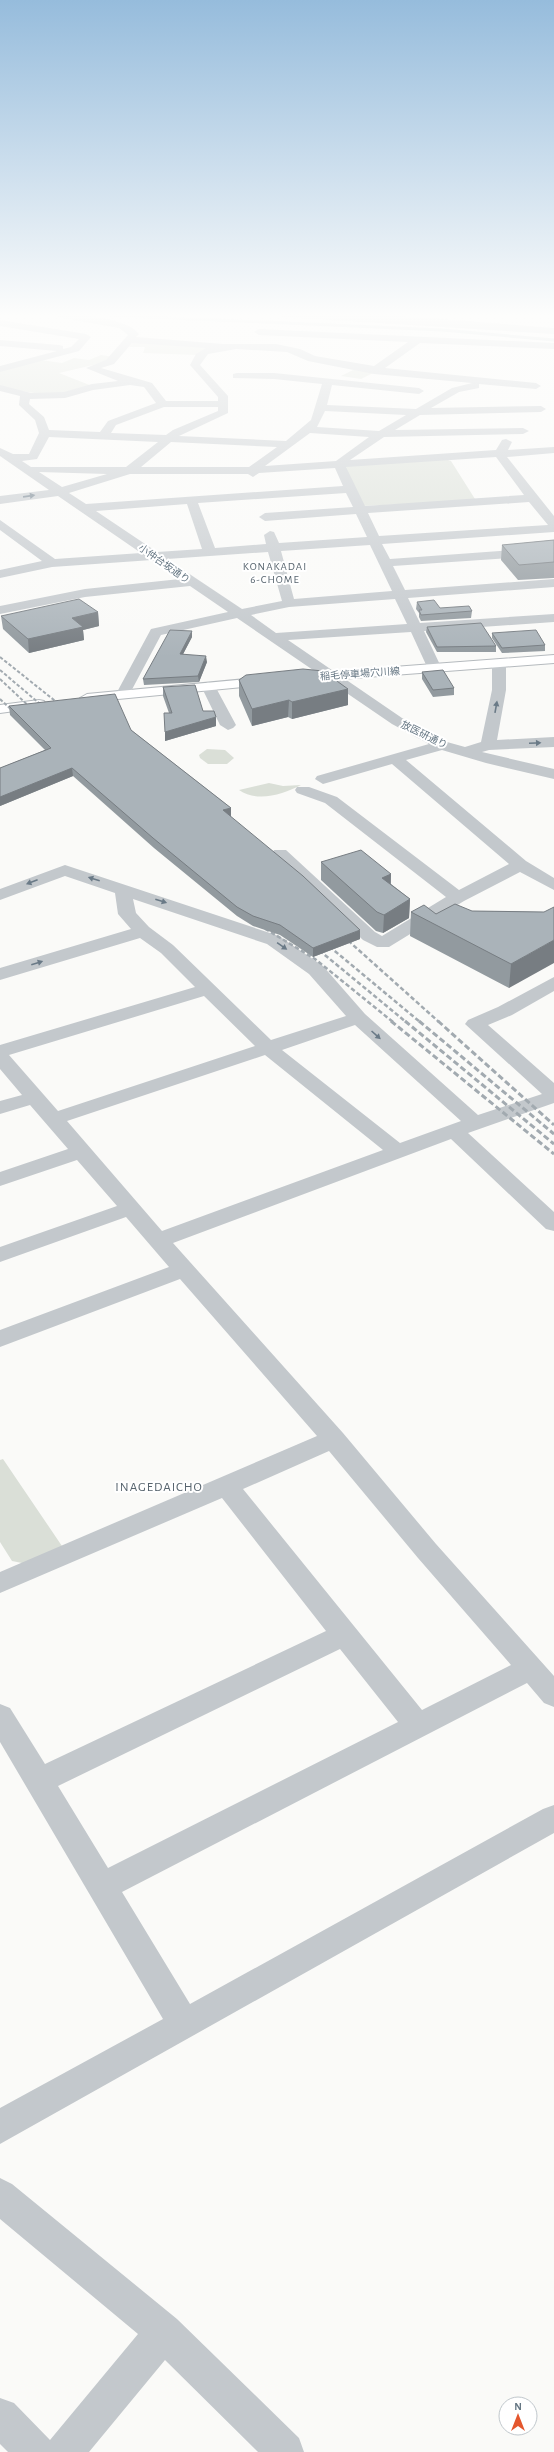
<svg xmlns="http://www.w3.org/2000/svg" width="554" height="2452" font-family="'Alegreya Sans','Noto Sans JP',sans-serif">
<rect width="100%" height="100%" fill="#fafaf8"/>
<!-- green -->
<path fill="#dadfd7" d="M 134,341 L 214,346 L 197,355 L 143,353 L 145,347 L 129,347 Z
M 101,355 L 114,357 L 106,362 L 59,373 L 92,386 C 55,397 37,395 0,387 L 0,371 L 41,360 L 62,363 L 74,358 L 89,360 Z
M 355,369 L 375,372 L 361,379 L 341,376 Z
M 445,459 L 451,461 L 475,499 L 470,501 L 362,506 L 345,468 L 350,465 Z
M 207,749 L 225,750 L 234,758 L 227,764 L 208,764 L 200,758 L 199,755 Z
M 269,783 L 283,786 L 301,785 C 283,794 258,803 239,790 Z
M 3,1459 L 64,1549 L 27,1564 L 12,1561 L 0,1542 L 0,1460 Z"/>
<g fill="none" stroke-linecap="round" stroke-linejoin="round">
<!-- stream -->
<path stroke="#bbc7cb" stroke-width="3" d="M 84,314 L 442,330 L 554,340"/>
<defs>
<path id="major" d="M 554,655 L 554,663 L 300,682 L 293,678 L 300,674 Z
M 268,677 L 273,678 L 275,681 L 273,684 L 87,702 L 80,698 L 87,694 Z
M 39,700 L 44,701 L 46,704 L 44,707 L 0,713 L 0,705 Z"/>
</defs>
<!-- major casing -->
<use href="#major" stroke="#b5babe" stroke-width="2"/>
<!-- minor -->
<path fill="#c3c8cc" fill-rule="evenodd" d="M 52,314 C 73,313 126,317 139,334 L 136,337 L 223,344 L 276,344 L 300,349 L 315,356 L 374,366 L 408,342 L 259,335 L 254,332 L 259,329 L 554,343 L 554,349 L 420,343 L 385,368 L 536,383 L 541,386 L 536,389 L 479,384 L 479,388 L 459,392 L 431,408 L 541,406 L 546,409 L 541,412 L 420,415 L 395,430 L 523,428 L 529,431 L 523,434 L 384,437 L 350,460 L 496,450 L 502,440 L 506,439 L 512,442 L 508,450 L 554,447 L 554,453 L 507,457 L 554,516 L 554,532 L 382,544 L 390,559 L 554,547 L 554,555 L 393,566 L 405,590 L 554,579 L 554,587 L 408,598 L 420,623 L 554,614 L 554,622 L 424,631 L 442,669 L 435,673 L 428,669 L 411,632 L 288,640 L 402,718 L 447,742 L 465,747 L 481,742 L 492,690 L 492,664 L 499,660 L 504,661 L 506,664 L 506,690 L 497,740 L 554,737 L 554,747 L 489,750 L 482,752 L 554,769 L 554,779 L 486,763 L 442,750 L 406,760 L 526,861 L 554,878 L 554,890 L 520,872 L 464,901 L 389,947 L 377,947 L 363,940 L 272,854 L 274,850 L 286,850 L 375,932 L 382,936 L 446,897 L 325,803 L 297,793 L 295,790 L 297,787 L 309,787 L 337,797 L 459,890 L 509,864 L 392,764 L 323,784 L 315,779 L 317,776 L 429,744 L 392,724 L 237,618 L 161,635 L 128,697 L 118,697 L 116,694 L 151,629 L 228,612 L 190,586 L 85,597 L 0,614 L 0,606 L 85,589 L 180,579 L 152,560 L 52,567 L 0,578 L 0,570 L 42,561 L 0,530 L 0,520 L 55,559 L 141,553 L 58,496 L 0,504 L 0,496 L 49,490 L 0,456 L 0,448 L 13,454 L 29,454 L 39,433 L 35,420 L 19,405 L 20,396 L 0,391 L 0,385 L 31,393 L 64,392 L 92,384 L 118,381 L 86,368 L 106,360 L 128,335 L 119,328 L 57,317 ZM 132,343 L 206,348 L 196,354 L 190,365 L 218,397 L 218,401 L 166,401 L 152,383 L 101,368 L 114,364 ZM 236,349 L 287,352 L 308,361 L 374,374 L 472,383 L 452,388 L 416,409 L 327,405 L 332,385 L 419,394 L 424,391 L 419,388 L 274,373 L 237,373 L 233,374 L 233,378 L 274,379 L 322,384 L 311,420 L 286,441 L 179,436 L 228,413 L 228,396 L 200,365 L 208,354 ZM 130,385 L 144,387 L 156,403 L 108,421 L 100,432 L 49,430 L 44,417 L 29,404 L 30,399 L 65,398 L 93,390 ZM 164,407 L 218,407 L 218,411 L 173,430 L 166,435 L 111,433 L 116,425 ZM 325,411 L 406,415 L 379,431 L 317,427 ZM 310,433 L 369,437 L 336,461 L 265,466 ZM 49,437 L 158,442 L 126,467 L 31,467 L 22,461 L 37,459 ZM 171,442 L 277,447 L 249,467 L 141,467 ZM 496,457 L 524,495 L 365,506 L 346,467 ZM 335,468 L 343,486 L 86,504 L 69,493 L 130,474 L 248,474 L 253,477 L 259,473 ZM 39,472 L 107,474 L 62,487 ZM 346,493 L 353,507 L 265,513 L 259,517 L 265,521 L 356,514 L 367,537 L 279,543 L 274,532 L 270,531 L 264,535 L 266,544 L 215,548 L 198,503 ZM 529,502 L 548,525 L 379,536 L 368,513 ZM 187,504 L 202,549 L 157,552 L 96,511 ZM 370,545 L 392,591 L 294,599 L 281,551 ZM 268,552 L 282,601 L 242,609 L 167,559 ZM 395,599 L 407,624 L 276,633 L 251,615 L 289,607 Z
M 277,314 C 369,310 463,321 554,328 L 554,334 L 282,317 Z
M 0,320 L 86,334 L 91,337 L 79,351 L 0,372 L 0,366 L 57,351 L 0,346 L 0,340 L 59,345 L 63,346 L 63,349 L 71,347 L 79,339 L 0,326 Z
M 208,682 L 215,686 L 236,725 L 233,728 L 228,730 L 220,725 L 201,686 Z
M 65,865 L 279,936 L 323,966 L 365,1014 L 478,1115 L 542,1094 L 465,1024 L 468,1020 L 498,1007 L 554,977 L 554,991 L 512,1015 L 488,1025 L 554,1083 L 554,1103 L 468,1133 L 554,1212 L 554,1231 L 546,1229 L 451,1139 L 173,1243 L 343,1433 L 436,1544 L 554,1676 L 554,1707 L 544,1703 L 527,1683 L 122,1892 L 190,2004 L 543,1809 L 554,1805 L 554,1833 L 0,2144 L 0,2108 L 163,2019 L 0,1742 L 0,1704 L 10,1708 L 45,1764 L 326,1631 L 222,1498 L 0,1593 L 0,1572 L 317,1436 L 180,1279 L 0,1347 L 0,1330 L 169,1267 L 126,1217 L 0,1262 L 0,1247 L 117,1206 L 77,1160 L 0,1186 L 0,1172 L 68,1149 L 30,1105 L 0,1114 L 0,1101 L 22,1095 L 0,1069 L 0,1045 L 195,987 L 161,953 L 140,938 L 0,980 L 0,968 L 131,929 L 118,914 L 115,893 L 65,876 L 0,900 L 0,889 ZM 133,899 L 267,944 L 309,974 L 346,1016 L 271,1040 L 173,945 L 149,927 L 136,913 ZM 204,996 L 255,1046 L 58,1111 L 9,1055 ZM 355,1025 L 461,1121 L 400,1143 L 282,1050 ZM 265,1055 L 383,1150 L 162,1231 L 67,1121 ZM 329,1451 L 418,1558 L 511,1665 L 422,1710 L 243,1489 ZM 340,1649 L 398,1722 L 108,1868 L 58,1786 Z
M 0,2178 L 12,2184 L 177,2319 L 299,2438 L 304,2452 L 258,2452 L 165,2360 L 89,2452 L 8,2452 L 0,2444 L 0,2398 L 14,2403 L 50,2440 L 138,2334 L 0,2219 Z"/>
<!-- major -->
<use href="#major" fill="#fff" fill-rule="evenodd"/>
<!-- rail-far2 -->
<path stroke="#a2aab0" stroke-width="2" stroke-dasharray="3.5 2" stroke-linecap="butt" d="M 0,657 L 64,708
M 0,670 L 46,709
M 0,679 L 35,712
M 0,699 L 18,716"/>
<!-- rail-far1 -->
<path stroke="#a2aab0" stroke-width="2.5" stroke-dasharray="4.5 2.5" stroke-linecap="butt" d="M 259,925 L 315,959 L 393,1022
M 343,936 L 439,1022
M 324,942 L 420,1022
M 314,946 L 406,1022"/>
<!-- rail -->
<path stroke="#a2aab0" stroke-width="3" stroke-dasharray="6 3" stroke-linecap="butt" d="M 391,1021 L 554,1154
M 405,1021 L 554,1144
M 419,1021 L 554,1134
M 438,1021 L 554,1125"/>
</g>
<!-- wall -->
<path fill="#929a9f" d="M 554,540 L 554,578 L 518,580 L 501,560 L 502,545 Z
M 417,602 L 440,608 L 472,611 L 471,618 L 421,621 L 419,617 L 419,613 L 416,609 Z
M 98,612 L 99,626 L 83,630 L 84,640 L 29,653 L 3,629 L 1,616 Z
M 427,627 L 496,646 L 496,652 L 437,652 L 426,632 Z
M 192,631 L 192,637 L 183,654 L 207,662 L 199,682 L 144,685 L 143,679 Z
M 492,633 L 545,645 L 545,651 L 502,653 L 492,638 Z
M 422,672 L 454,688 L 454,695 L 433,697 L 422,679 Z
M 239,680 L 348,689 L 348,705 L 292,719 L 288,717 L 252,726 L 239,696 Z
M 163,687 L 203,711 L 216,726 L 165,741 L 169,713 L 163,696 Z
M 9,706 L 131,730 L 231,808 L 231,817 L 360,939 L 313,957 L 280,935 L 253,926 L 237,916 L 154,848 L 73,776 L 0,806 L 0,768 L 45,750 L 10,715 Z
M 321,862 L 391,874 L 391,884 L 410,899 L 409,918 L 383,933 L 376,931 L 321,880 Z
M 472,911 L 544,912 L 509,988 L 410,936 L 411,912 L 436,914 Z"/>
<!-- shaded-wall -->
<path fill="#777d82" d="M 98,612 L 99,626 L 83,630 L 84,640 L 29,653 L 28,639 L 72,618 Z
M 192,631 L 192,637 L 180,660 L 180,654 Z
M 206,656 L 207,662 L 199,682 L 198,676 Z
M 348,689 L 348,705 L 292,719 L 292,702 Z
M 289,700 L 288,717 L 252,726 L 252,709 Z
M 216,717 L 216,726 L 165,741 L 165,732 Z
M 72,768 L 73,776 L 0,806 L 0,797 Z
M 231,808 L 231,817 L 223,810 Z
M 391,874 L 390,892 L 382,878 Z
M 410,899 L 409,918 L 383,933 L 384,915 Z
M 360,930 L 360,939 L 313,957 L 313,948 Z
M 554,940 L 554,963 L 509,988 L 511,964 Z"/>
<!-- building -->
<path fill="#aab3b9" stroke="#777d82" d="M 554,540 L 554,562 L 519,565 L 502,545 Z
M 79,599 L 98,612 L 72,618 L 83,627 L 28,639 L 1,616 Z
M 434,600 L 440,608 L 469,606 L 472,611 L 421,615 L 419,610 L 422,610 L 417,602 Z
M 481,623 L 496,646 L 437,647 L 427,627 Z
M 170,630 L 192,631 L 180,654 L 206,656 L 198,676 L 143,679 Z
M 536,630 L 545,645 L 502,648 L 492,633 Z
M 303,669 L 323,671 L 348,689 L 292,702 L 289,700 L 252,709 L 239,680 L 246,675 Z
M 443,670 L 454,688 L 433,690 L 422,672 Z
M 195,685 L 203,711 L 214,711 L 216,717 L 165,732 L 164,713 L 172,713 L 163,687 Z
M 115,694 L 131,730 L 231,808 L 223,810 L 303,876 L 360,930 L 313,948 L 280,925 L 253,916 L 237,907 L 153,838 L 72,768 L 0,797 L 0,768 L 51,748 L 9,706 Z
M 361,850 L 391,874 L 382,878 L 410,899 L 384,915 L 377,912 L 321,862 Z
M 455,904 L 472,911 L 544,912 L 554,907 L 554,940 L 511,964 L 411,912 L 424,905 L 436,914 Z"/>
<!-- one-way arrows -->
<defs><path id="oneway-solid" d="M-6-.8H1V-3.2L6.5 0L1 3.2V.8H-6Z"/></defs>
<g fill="#6a7a87">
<use href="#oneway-solid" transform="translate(29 496) rotate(-8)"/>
<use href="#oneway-solid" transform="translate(496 707) rotate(-80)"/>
<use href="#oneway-solid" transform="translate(535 743) rotate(-2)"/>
<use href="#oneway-solid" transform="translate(94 879) rotate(-162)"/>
<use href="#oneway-solid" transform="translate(32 882) rotate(159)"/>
<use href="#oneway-solid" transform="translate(161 901) rotate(18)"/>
<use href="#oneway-solid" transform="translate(282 946) rotate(35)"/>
<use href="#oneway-solid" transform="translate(37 963) rotate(-17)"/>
<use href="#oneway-solid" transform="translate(376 1035) rotate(42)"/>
</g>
<!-- sky -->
<linearGradient id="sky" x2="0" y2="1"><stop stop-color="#96bcdc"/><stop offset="0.48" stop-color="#fdfdfc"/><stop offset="1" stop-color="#fdfdfc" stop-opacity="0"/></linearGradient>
<rect width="554" height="657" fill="url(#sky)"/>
<g text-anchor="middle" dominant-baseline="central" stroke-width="4" stroke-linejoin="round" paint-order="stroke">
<!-- far-street labels -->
<g font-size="10" fill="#657683" stroke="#fff">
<text transform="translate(164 564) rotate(35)">小仲台坂通り</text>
<text transform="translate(360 674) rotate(-4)">稲毛停車場穴川線</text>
<text transform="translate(424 735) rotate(26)">放医研通り</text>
</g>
<!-- far-neighbourhood labels -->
<g font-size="11" letter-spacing="1" fill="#57646e" stroke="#fff">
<text x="275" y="566">KONAKADAI<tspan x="275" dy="13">6-CHOME</tspan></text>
</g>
<!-- neighbourhood labels -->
<g font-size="13" letter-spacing="1" fill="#57646e" stroke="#fff">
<text x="159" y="1487">INAGEDAICHO</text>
</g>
</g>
<!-- north arrow -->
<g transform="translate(518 2416)"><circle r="19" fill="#ffffff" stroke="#c1c8cd"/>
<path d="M0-3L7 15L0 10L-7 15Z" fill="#e4572e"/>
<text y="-6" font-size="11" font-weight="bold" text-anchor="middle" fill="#657683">N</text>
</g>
</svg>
